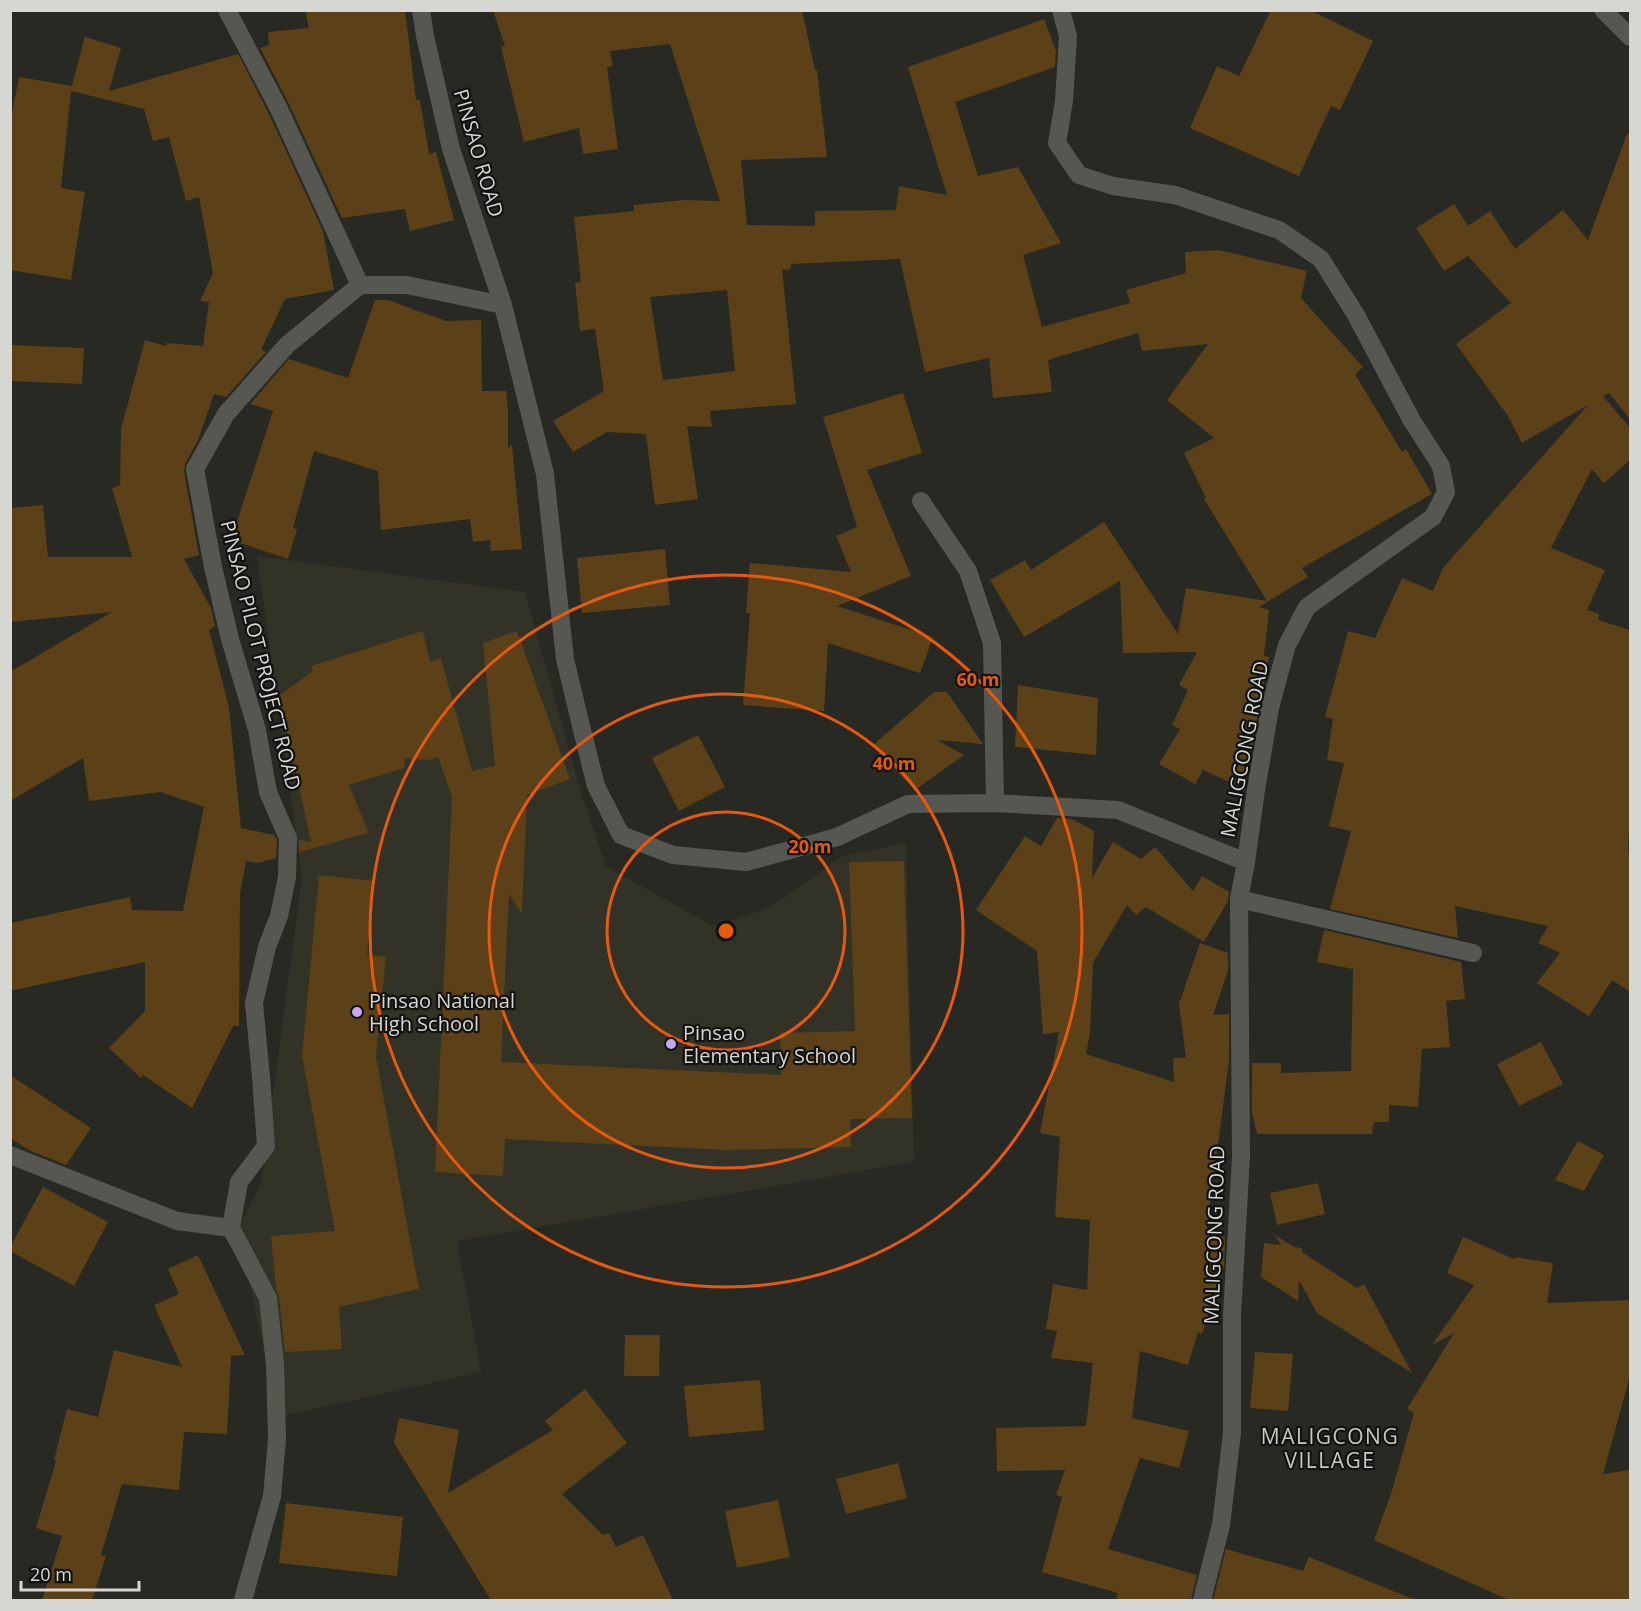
<svg xmlns="http://www.w3.org/2000/svg" width="1641" height="1611" font-family="'Open Sans',sans-serif">
<rect width="100%" height="100%" fill="#292924"/>
<!-- built -->
<path fill="#323227" d="M 257,556 L 525,592 L 581,793 L 606,866 L 713,926 L 770,907 L 843,856 L 906,843 L 914,1162 L 457,1241 L 481,1372 L 278,1417 L 238,1229 L 261,1184 L 302,878 Z"/>
<!-- building -->
<path fill="#5b4018" fill-rule="evenodd" d="M 305,10 L 405,10 L 416,100 L 420,100 L 429,154 L 436,152 L 454,220 L 410,231 L 405,209 L 342,218 L 288,102 L 260,48 L 269,45 L 268,32 L 309,28 Z
M 493,10 L 802,10 L 815,70 L 817,70 L 827,157 L 741,160 L 747,225 L 815,226 L 815,211 L 896,210 L 899,186 L 947,195 L 908,67 L 1044,19 L 1056,51 L 1055,67 L 955,102 L 978,176 L 1018,167 L 1061,243 L 1023,255 L 1042,327 L 1130,303 L 1126,290 L 1186,273 L 1185,252 L 1219,250 L 1307,271 L 1301,298 L 1363,367 L 1355,374 L 1402,452 L 1406,449 L 1432,494 L 1302,568 L 1308,577 L 1259,607 L 1269,610 L 1264,656 L 1269,657 L 1259,706 L 1249,766 L 1240,787 L 1203,770 L 1195,784 L 1159,764 L 1180,729 L 1172,725 L 1188,690 L 1179,685 L 1197,652 L 1123,653 L 1120,581 L 1024,637 L 990,580 L 1025,560 L 1031,570 L 1104,522 L 1178,634 L 1186,588 L 1267,601 L 1204,499 L 1206,498 L 1184,453 L 1214,438 L 1167,400 L 1208,344 L 1142,351 L 1138,333 L 1048,360 L 1052,392 L 993,398 L 989,358 L 925,372 L 900,259 L 791,264 L 790,270 L 782,269 L 796,404 L 710,411 L 712,427 L 687,426 L 698,499 L 655,505 L 646,434 L 607,432 L 573,452 L 553,421 L 604,391 L 595,329 L 580,331 L 575,283 L 581,282 L 574,217 L 634,211 L 634,205 L 684,200 L 720,201 L 670,44 L 610,51 L 613,66 L 607,67 L 618,149 L 583,154 L 579,128 L 524,142 L 501,47 L 505,46 ZM 727,290 L 735,371 L 663,380 L 650,297 Z
M 1271,10 L 1310,10 L 1373,41 L 1340,110 L 1331,106 L 1299,176 L 1190,128 L 1217,66 L 1239,76 Z
M 85,37 L 121,48 L 109,91 L 238,54 L 268,112 L 323,231 L 334,290 L 285,299 L 261,350 L 266,352 L 226,397 L 214,394 L 198,440 L 185,464 L 184,471 L 199,555 L 184,559 L 211,608 L 215,626 L 209,630 L 229,707 L 241,828 L 274,835 L 277,840 L 276,858 L 258,863 L 246,861 L 245,867 L 244,867 L 245,867 L 240,893 L 239,1026 L 233,1026 L 192,1108 L 143,1075 L 141,1078 L 109,1048 L 145,1011 L 145,962 L 10,991 L 10,923 L 130,897 L 132,910 L 183,911 L 204,807 L 161,792 L 89,801 L 83,758 L 10,801 L 10,672 L 112,612 L 10,622 L 10,508 L 43,505 L 48,557 L 132,557 L 112,488 L 120,485 L 121,429 L 145,340 L 166,346 L 166,343 L 203,346 L 209,302 L 200,301 L 213,273 L 199,197 L 186,201 L 169,137 L 153,141 L 144,109 L 71,91 L 61,188 L 85,192 L 71,280 L 10,270 L 10,123 L 19,77 L 72,86 L 71,89 Z
M 1627,134 L 1630,134 L 1630,419 L 1609,393 L 1603,396 L 1630,428 L 1630,460 L 1604,483 L 1592,469 L 1551,548 L 1605,570 L 1587,610 L 1599,614 L 1598,620 L 1630,630 L 1630,808 L 1628,850 L 1630,851 L 1630,992 L 1612,980 L 1589,1016 L 1537,983 L 1560,953 L 1538,943 L 1548,926 L 1455,906 L 1458,938 L 1330,909 L 1351,831 L 1329,826 L 1344,763 L 1327,760 L 1333,719 L 1325,717 L 1348,631 L 1375,638 L 1402,578 L 1433,591 L 1443,568 L 1588,405 L 1522,443 L 1508,416 L 1456,344 L 1511,303 L 1468,256 L 1444,271 L 1416,228 L 1454,204 L 1468,226 L 1490,211 L 1515,249 L 1563,210 L 1588,240 Z
M 375,300 L 388,300 L 446,321 L 481,320 L 482,391 L 506,391 L 508,408 L 508,448 L 512,445 L 522,549 L 491,551 L 490,540 L 473,542 L 470,519 L 381,530 L 378,471 L 314,451 L 293,528 L 297,529 L 288,559 L 231,540 L 273,411 L 250,404 L 289,359 L 348,378 Z
M 10,345 L 84,348 L 82,384 L 10,381 Z
M 903,393 L 922,453 L 867,470 L 911,576 L 837,606 L 933,637 L 920,673 L 828,643 L 824,711 L 743,705 L 750,613 L 746,613 L 750,563 L 851,572 L 836,536 L 857,527 L 823,417 Z
M 665,549 L 670,605 L 582,613 L 577,558 Z
M 423,631 L 430,662 L 441,658 L 472,771 L 495,766 L 483,643 L 517,631 L 570,779 L 527,795 L 522,914 L 509,894 L 501,1062 L 781,1075 L 780,1033 L 855,1031 L 849,862 L 904,861 L 912,1118 L 850,1119 L 851,1147 L 727,1150 L 505,1139 L 503,1176 L 435,1172 L 452,797 L 438,757 L 430,760 L 405,758 L 404,768 L 349,785 L 369,833 L 299,852 L 299,840 L 311,842 L 279,696 L 313,671 L 311,666 Z
M 1018,685 L 1098,698 L 1096,755 L 1015,747 Z
M 934,692 L 947,692 L 983,744 L 937,740 L 964,755 L 915,790 L 872,746 Z
M 698,735 L 725,787 L 679,811 L 652,758 Z
M 1057,818 L 1072,819 L 1094,831 L 1092,878 L 1113,842 L 1141,859 L 1155,847 L 1193,891 L 1202,876 L 1229,892 L 1228,901 L 1204,942 L 1146,907 L 1136,915 L 1127,905 L 1093,963 L 1090,1033 L 1086,1054 L 1174,1082 L 1173,1058 L 1186,1058 L 1179,1004 L 1200,943 L 1228,953 L 1228,971 L 1213,1015 L 1229,1014 L 1229,1061 L 1206,1234 L 1225,1237 L 1224,1266 L 1202,1334 L 1198,1332 L 1188,1365 L 1140,1351 L 1132,1418 L 1189,1431 L 1179,1468 L 1140,1458 L 1108,1549 L 1197,1575 L 1191,1600 L 1116,1600 L 1118,1593 L 1042,1572 L 1062,1497 L 1056,1495 L 1065,1470 L 997,1471 L 996,1428 L 1086,1426 L 1093,1363 L 1051,1358 L 1057,1331 L 1046,1329 L 1053,1284 L 1087,1290 L 1090,1220 L 1055,1217 L 1060,1137 L 1040,1133 L 1059,1032 L 1043,1034 L 1037,951 L 976,910 L 1025,836 L 1041,846 Z
M 319,875 L 374,881 L 367,955 L 386,957 L 376,1057 L 419,1289 L 339,1307 L 342,1349 L 285,1352 L 279,1297 L 276,1288 L 271,1236 L 335,1231 L 302,1056 Z
M 1324,930 L 1461,962 L 1465,999 L 1446,1001 L 1450,1047 L 1422,1049 L 1418,1107 L 1389,1105 L 1389,1122 L 1374,1122 L 1372,1134 L 1257,1134 L 1252,1112 L 1252,1063 L 1281,1063 L 1281,1073 L 1351,1071 L 1353,969 L 1317,962 Z
M 1541,1042 L 1563,1084 L 1519,1106 L 1497,1064 Z
M 10,1075 L 91,1128 L 66,1165 L 31,1151 L 10,1138 Z
M 1578,1141 L 1604,1155 L 1584,1191 L 1555,1180 Z
M 1318,1183 L 1325,1214 L 1277,1225 L 1270,1193 Z
M 43,1187 L 108,1222 L 74,1286 L 10,1251 L 10,1247 Z
M 1275,1235 L 1294,1247 L 1302,1248 L 1302,1252 L 1357,1288 L 1364,1284 L 1412,1373 L 1317,1313 L 1299,1280 L 1298,1301 L 1261,1277 L 1264,1243 L 1281,1245 Z
M 1463,1237 L 1514,1259 L 1515,1257 L 1553,1263 L 1547,1303 L 1630,1300 L 1630,1376 L 1603,1474 L 1630,1470 L 1630,1600 L 1509,1600 L 1374,1540 L 1391,1494 L 1414,1413 L 1407,1409 L 1454,1333 L 1432,1345 L 1474,1285 L 1447,1273 Z
M 198,1255 L 245,1355 L 231,1356 L 227,1434 L 184,1432 L 179,1490 L 122,1484 L 101,1555 L 106,1556 L 92,1600 L 42,1600 L 62,1536 L 36,1528 L 56,1461 L 54,1460 L 67,1409 L 98,1417 L 114,1350 L 182,1367 L 154,1305 L 179,1294 L 168,1269 Z
M 625,1335 L 660,1335 L 659,1376 L 624,1376 Z
M 1255,1352 L 1293,1354 L 1288,1411 L 1250,1408 Z
M 760,1380 L 764,1430 L 689,1437 L 684,1386 Z
M 585,1389 L 627,1443 L 562,1494 L 603,1535 L 609,1533 L 616,1547 L 643,1535 L 673,1600 L 491,1600 L 394,1443 L 399,1418 L 459,1430 L 448,1493 L 553,1430 L 545,1421 Z
M 898,1463 L 907,1498 L 846,1514 L 836,1479 Z
M 778,1500 L 790,1557 L 737,1568 L 725,1511 Z
M 286,1503 L 403,1517 L 397,1576 L 279,1563 Z
M 1226,1549 L 1303,1571 L 1309,1557 L 1413,1599 L 1413,1600 L 1213,1600 Z"/>
<g fill="none" stroke-linecap="round" stroke-linejoin="round">
<!-- street -->
<path stroke="#575752" stroke-width="18" d="M 227,10 L 278,107 L 360,285
M 421,10 L 425,36 L 451,149 L 503,305 L 545,474 L 565,659 L 581,726 L 596,786 L 621,835 L 673,855 L 746,862 L 837,837 L 908,804 L 995,803 L 1118,810 L 1246,862
M 1061,10 L 1068,36 L 1064,101 L 1057,143 L 1079,175 L 1113,186 L 1175,195 L 1279,230 L 1321,259 L 1356,315 L 1411,419 L 1441,466 L 1446,492 L 1433,517 L 1307,607 L 1287,645 L 1270,708 L 1256,790 L 1246,862 L 1239,899 L 1241,1157 L 1232,1315 L 1232,1433 L 1221,1525 L 1202,1600
M 360,285 L 407,285 L 503,305
M 921,501 L 968,571 L 992,643 L 995,803
M 1239,899 L 1473,953
M 10,1155 L 177,1221 L 231,1228
M 231,1228 L 239,1182 L 266,1146 L 261,1077 L 254,1003 L 267,947 L 279,916 L 287,877 L 288,838 L 268,792 L 257,730 L 230,639 L 213,567 L 195,469 L 226,414 L 287,345 L 360,285
M 231,1228 L 268,1298 L 275,1364 L 277,1439 L 272,1496 L 243,1600"/>
<!-- secondary -->
<path stroke="#575752" stroke-width="18" d="M 1603,10 L 1630,37"/>
</g>
<!-- distance rings -->
<g fill="none" stroke="#e8590c" stroke-width="3">
<circle cx="726" cy="931" r="119"/>
<circle cx="726" cy="931" r="237"/>
<circle cx="726" cy="931" r="356"/>
</g>
<!-- markers -->
<g fill="#c5a6f0" stroke="#121210" stroke-width="2">
<circle cx="357" cy="1012" r="6"/>
<circle cx="671" cy="1044" r="6"/>
</g>
<g text-anchor="middle" dominant-baseline="central" stroke-width="4.5" stroke-linejoin="round" paint-order="stroke">
<!-- street labels -->
<g font-size="20" fill="#d6d6d3" stroke="#121210">
<text transform="translate(479 153) rotate(74)">PINSAO ROAD</text>
<text transform="translate(261 655) rotate(76)">PINSAO PILOT PROJECT ROAD</text>
<text transform="translate(1244 749) rotate(-79)">MALIGCONG ROAD</text>
<text transform="translate(1214 1235) rotate(-88)">MALIGCONG ROAD</text>
</g>
<!-- poi labels -->
<g font-size="20" fill="#d6d6d3" stroke="#121210" text-anchor="start">
<text x="369" y="1000">Pinsao National<tspan x="369" dy="23">High School</tspan></text>
<text x="683" y="1032">Pinsao<tspan x="683" dy="23">Elementary School</tspan></text>
</g>
<!-- neighbourhood labels -->
<g font-size="21" letter-spacing="1.5" fill="#c9c9c2" stroke="#121210">
<text x="1330" y="1436">MALIGCONG<tspan x="1330" dy="24">VILLAGE</tspan></text>
</g>
</g>
<circle cx="726" cy="931" r="9" fill="#e8590c" stroke="#121210" stroke-width="3"/>
<g font-size="18" text-anchor="middle" font-weight="bold" fill="#e8590c" stroke="#121210" stroke-width="4.5" stroke-linejoin="round" paint-order="stroke">
<text x="978" y="686">60 m</text>
<text x="894" y="770">40 m</text>
<text x="810" y="853">20 m</text>
</g>
<!-- border -->
<rect width="1641" height="1611" fill="none" stroke="#d6d6d3" stroke-width="24"/>
<!-- scale -->
<path d="M21 1581v9h118v-9" fill="none" stroke="#d6d6d3" stroke-width="3"/>
<text x="30" y="1581" font-size="18" fill="#d6d6d3" stroke="#121210" stroke-width="4.5" paint-order="stroke">20 m</text>
</svg>
